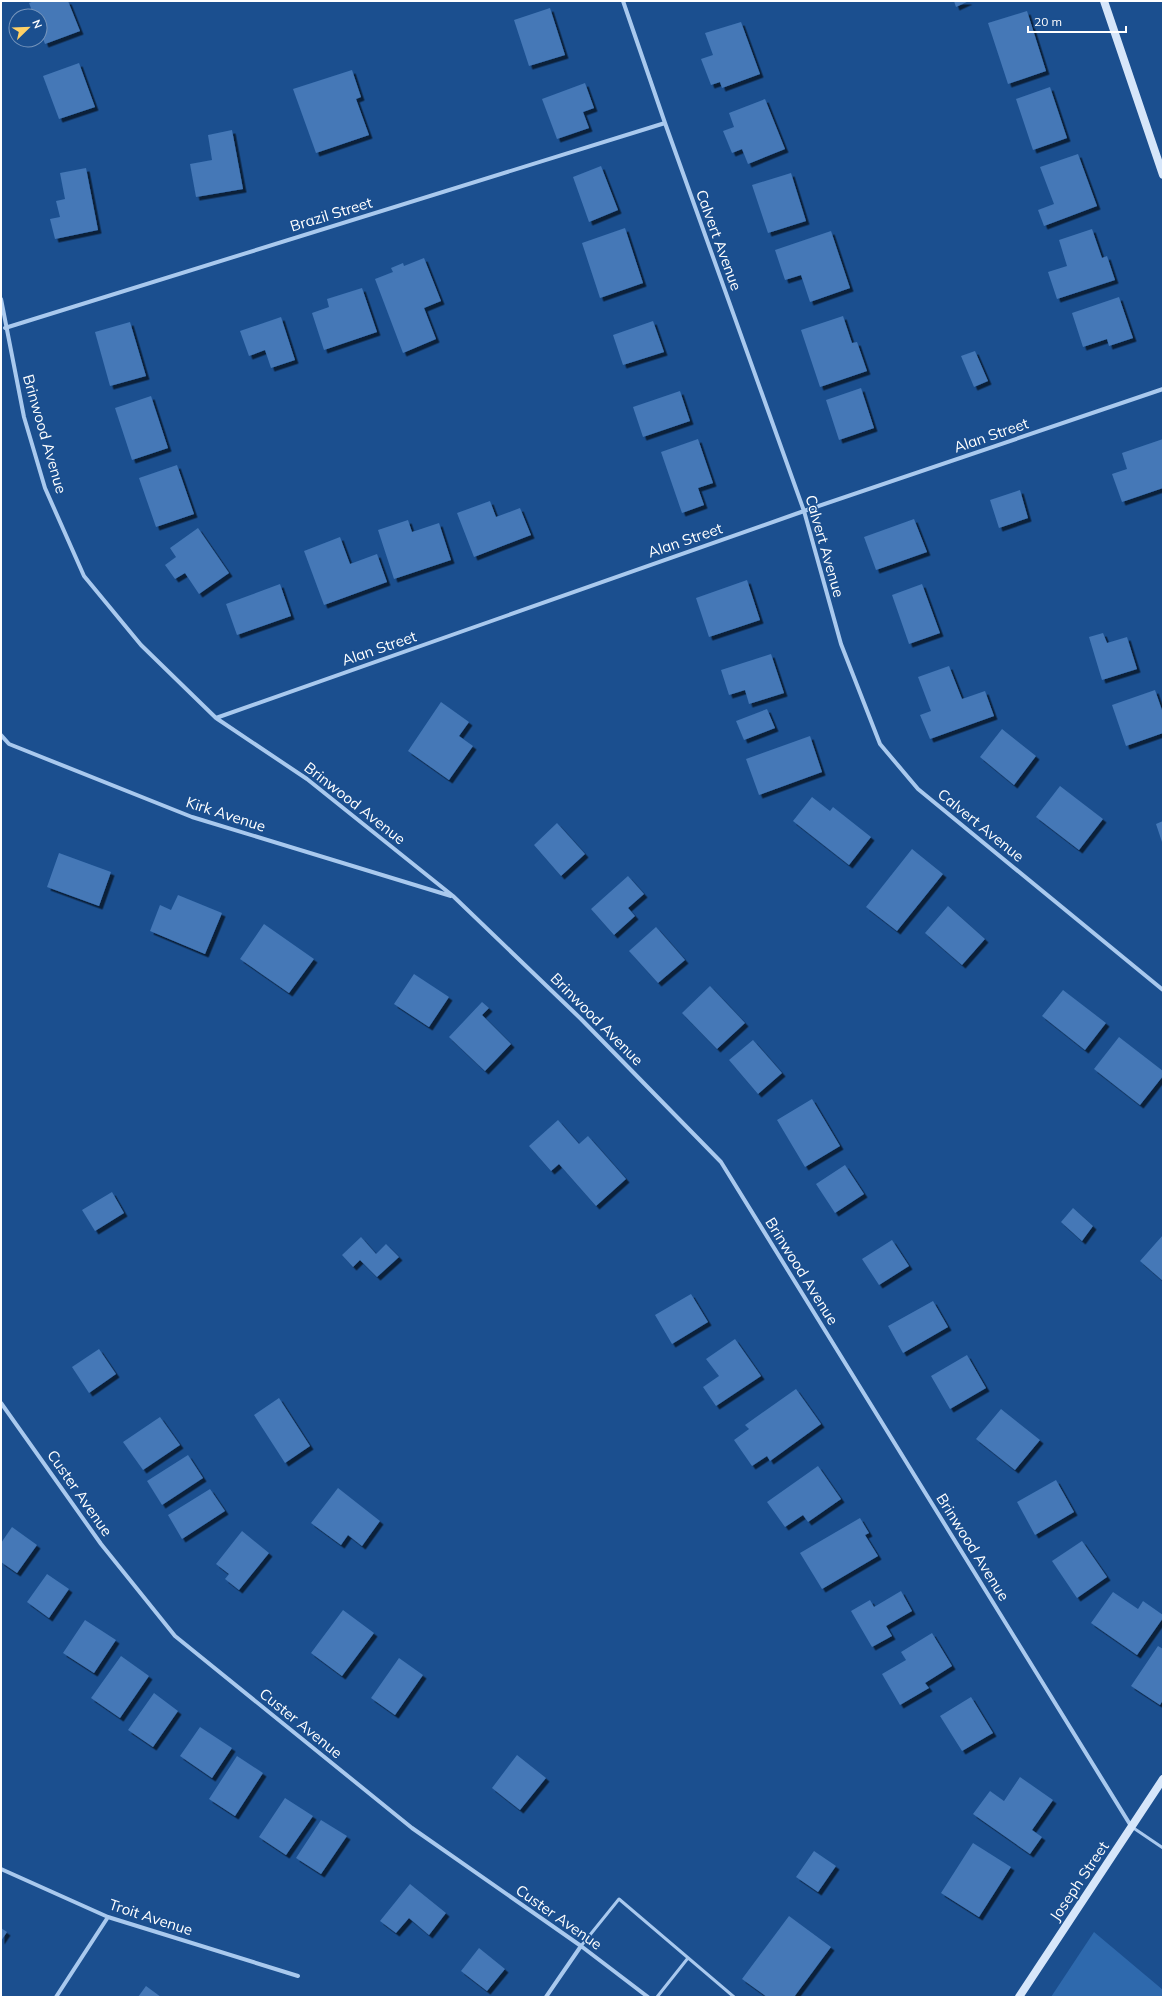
<svg xmlns="http://www.w3.org/2000/svg" width="1164" height="1998" font-family="Mulish,sans-serif">
<defs>
<filter id="shadow"><feDropShadow dx="3.5" dy="3.5" stdDeviation="0" flood-color="#0009"/></filter>
</defs>
<rect width="100%" height="100%" fill="#1b4f8f"/>
<!-- green -->
<path fill="#2e69ad" d="M 1094,1932 L 1163,1990 L 1163,1997 L 1051,1997 Z"/>
<!-- building -->
<path fill="#4478b7" filter="url(#shadow)" d="M 34,1 L 68,1 L 80,31 L 45,44 L 40,31 L 40,16 L 34,16 L 29,3 Z
M 954,1 L 969,1 L 956,7 Z
M 550,8 L 565,55 L 529,66 L 514,20 Z
M 1027,11 L 1046,71 L 1008,84 L 988,23 Z
M 741,22 L 760,74 L 722,88 L 720,82 L 711,85 L 701,59 L 713,55 L 705,33 Z
M 79,63 L 95,107 L 59,119 L 43,76 Z
M 352,70 L 361,97 L 356,99 L 369,135 L 316,153 L 293,89 Z
M 585,83 L 594,108 L 583,112 L 589,128 L 557,139 L 542,99 Z
M 1050,87 L 1067,138 L 1033,150 L 1016,99 Z
M 765,99 L 785,149 L 748,164 L 742,149 L 732,153 L 723,131 L 734,127 L 729,113 Z
M 232,130 L 243,189 L 196,197 L 190,164 L 212,160 L 208,135 Z
M 1078,154 L 1097,206 L 1044,226 L 1038,210 L 1054,204 L 1040,167 Z
M 601,166 L 618,210 L 589,222 L 573,177 Z
M 86,168 L 98,230 L 55,239 L 50,219 L 60,217 L 56,201 L 65,199 L 60,173 Z
M 791,173 L 806,221 L 768,233 L 752,185 Z
M 625,228 L 643,283 L 600,298 L 582,243 Z
M 1092,229 L 1102,258 L 1107,256 L 1115,280 L 1057,299 L 1048,272 L 1067,266 L 1059,240 Z
M 831,231 L 850,288 L 810,302 L 801,275 L 785,280 L 775,250 Z
M 424,258 L 441,301 L 424,308 L 436,339 L 403,353 L 375,279 L 393,272 L 391,268 L 403,263 L 404,266 Z
M 362,288 L 377,332 L 324,350 L 312,313 L 329,307 L 327,299 Z
M 1119,297 L 1133,338 L 1109,346 L 1107,339 L 1083,347 L 1072,313 Z
M 843,316 L 852,343 L 857,342 L 867,371 L 820,387 L 801,330 Z
M 281,317 L 295,360 L 271,368 L 265,350 L 249,356 L 240,331 Z
M 653,321 L 664,352 L 623,365 L 613,335 Z
M 130,322 L 146,376 L 110,386 L 95,332 Z
M 975,351 L 988,381 L 974,387 L 961,356 Z
M 861,388 L 874,428 L 839,440 L 826,400 Z
M 680,391 L 690,421 L 643,437 L 633,407 Z
M 151,396 L 168,448 L 132,460 L 115,408 Z
M 698,439 L 713,483 L 698,488 L 704,505 L 682,513 L 661,452 Z
M 1163,439 L 1163,488 L 1122,502 L 1112,474 L 1127,469 L 1122,453 Z
M 177,465 L 194,514 L 156,527 L 139,478 Z
M 1020,490 L 1028,518 L 999,528 L 990,500 Z
M 490,501 L 496,517 L 520,508 L 531,535 L 474,557 L 457,513 Z
M 914,519 L 927,552 L 876,570 L 864,537 Z
M 408,520 L 412,532 L 439,523 L 451,560 L 394,579 L 378,530 Z
M 198,528 L 229,573 L 199,594 L 185,573 L 175,579 L 165,565 L 176,557 L 170,548 Z
M 340,537 L 350,564 L 377,554 L 387,582 L 324,605 L 304,551 Z
M 747,580 L 760,620 L 709,637 L 696,598 Z
M 280,584 L 291,616 L 237,635 L 226,604 Z
M 922,584 L 940,633 L 909,644 L 892,595 Z
M 1103,633 L 1107,643 L 1127,637 L 1137,669 L 1102,680 L 1089,637 Z
M 771,654 L 784,693 L 749,704 L 745,690 L 729,695 L 721,670 Z
M 949,666 L 962,699 L 985,691 L 994,716 L 930,739 L 920,715 L 931,711 L 918,677 Z
M 1155,690 L 1163,713 L 1163,733 L 1126,746 L 1112,705 Z
M 441,702 L 469,722 L 459,736 L 473,746 L 449,780 L 408,751 Z
M 767,709 L 775,728 L 744,740 L 736,721 Z
M 1002,729 L 1036,756 L 1014,785 L 980,757 Z
M 810,736 L 822,772 L 759,795 L 746,759 Z
M 1060,786 L 1103,819 L 1079,850 L 1036,817 Z
M 812,797 L 830,811 L 833,807 L 871,837 L 849,865 L 793,821 Z
M 1163,821 L 1163,845 L 1156,824 Z
M 557,823 L 585,854 L 561,876 L 534,845 Z
M 912,849 L 943,874 L 897,931 L 866,907 Z
M 59,853 L 111,872 L 99,906 L 47,887 Z
M 628,876 L 644,894 L 628,908 L 635,916 L 614,935 L 591,909 Z
M 178,895 L 222,913 L 205,954 L 150,931 L 160,905 L 171,910 Z
M 948,906 L 985,939 L 962,965 L 925,933 Z
M 264,924 L 314,959 L 289,993 L 240,959 Z
M 656,927 L 685,960 L 658,983 L 629,951 Z
M 414,974 L 449,997 L 429,1027 L 394,1004 Z
M 710,986 L 745,1023 L 717,1049 L 682,1013 Z
M 1063,990 L 1106,1023 L 1085,1050 L 1042,1016 Z
M 482,1002 L 489,1008 L 482,1015 L 511,1044 L 485,1071 L 449,1037 Z
M 1119,1037 L 1163,1071 L 1163,1076 L 1140,1105 L 1094,1069 Z
M 753,1040 L 782,1073 L 758,1094 L 729,1060 Z
M 812,1099 L 840,1146 L 805,1167 L 777,1120 Z
M 558,1120 L 579,1144 L 588,1136 L 626,1179 L 596,1206 L 559,1164 L 551,1171 L 529,1146 Z
M 845,1165 L 864,1194 L 835,1213 L 816,1184 Z
M 112,1192 L 124,1213 L 95,1231 L 82,1210 Z
M 1073,1208 L 1093,1226 L 1082,1241 L 1061,1222 Z
M 1163,1235 L 1163,1281 L 1140,1261 Z
M 361,1237 L 376,1254 L 386,1244 L 399,1257 L 377,1277 L 360,1260 L 353,1267 L 342,1255 Z
M 892,1240 L 909,1266 L 879,1285 L 862,1259 Z
M 691,1294 L 708,1322 L 672,1344 L 655,1315 Z
M 933,1301 L 948,1327 L 903,1353 L 888,1326 Z
M 735,1339 L 761,1376 L 716,1406 L 703,1387 L 719,1376 L 706,1359 Z
M 99,1349 L 116,1374 L 89,1393 L 72,1367 Z
M 967,1355 L 986,1388 L 950,1409 L 931,1376 Z
M 796,1389 L 821,1424 L 770,1461 L 767,1456 L 752,1466 L 734,1440 L 749,1429 L 745,1425 Z
M 279,1398 L 310,1446 L 285,1463 L 254,1415 Z
M 1001,1409 L 1040,1440 L 1015,1470 L 976,1439 Z
M 160,1417 L 180,1445 L 143,1470 L 123,1442 Z
M 188,1455 L 203,1478 L 162,1505 L 147,1481 Z
M 818,1466 L 841,1499 L 808,1522 L 803,1515 L 785,1527 L 767,1502 Z
M 1056,1480 L 1074,1512 L 1035,1535 L 1017,1502 Z
M 338,1488 L 380,1521 L 362,1546 L 348,1535 L 341,1545 L 311,1523 Z
M 210,1489 L 225,1511 L 182,1539 L 168,1515 Z
M 860,1518 L 869,1533 L 865,1535 L 878,1556 L 822,1589 L 800,1553 Z
M 12,1527 L 37,1545 L 17,1573 L 1,1562 L 1,1543 Z
M 242,1531 L 269,1553 L 239,1590 L 225,1579 L 229,1574 L 216,1564 Z
M 1082,1541 L 1107,1577 L 1077,1598 L 1052,1561 Z
M 47,1574 L 69,1589 L 49,1618 L 27,1602 Z
M 901,1591 L 912,1611 L 886,1626 L 892,1636 L 872,1647 L 851,1611 L 870,1600 L 874,1607 Z
M 1113,1592 L 1138,1609 L 1143,1601 L 1163,1615 L 1163,1618 L 1137,1655 L 1091,1623 Z
M 343,1610 L 374,1633 L 342,1676 L 311,1653 Z
M 85,1620 L 116,1640 L 94,1673 L 63,1653 Z
M 932,1633 L 952,1666 L 925,1683 L 929,1688 L 900,1705 L 882,1674 L 906,1660 L 901,1652 Z
M 1158,1646 L 1163,1649 L 1163,1700 L 1160,1705 L 1131,1686 Z
M 121,1656 L 149,1676 L 120,1718 L 91,1698 Z
M 399,1658 L 423,1675 L 395,1715 L 371,1698 Z
M 154,1693 L 178,1711 L 153,1747 L 128,1730 Z
M 971,1697 L 993,1733 L 962,1751 L 940,1716 Z
M 200,1727 L 232,1748 L 212,1778 L 180,1756 Z
M 517,1755 L 546,1778 L 520,1810 L 492,1788 Z
M 237,1756 L 263,1773 L 235,1816 L 209,1799 Z
M 1020,1777 L 1053,1800 L 1032,1830 L 1042,1837 L 1030,1854 L 973,1814 L 990,1791 L 1004,1801 Z
M 285,1798 L 313,1816 L 286,1855 L 259,1837 Z
M 321,1820 L 347,1836 L 321,1874 L 296,1858 Z
M 973,1843 L 1011,1867 L 979,1917 L 941,1893 Z
M 814,1851 L 836,1866 L 818,1892 L 796,1877 Z
M 410,1884 L 446,1913 L 429,1935 L 409,1918 L 396,1933 L 380,1921 Z
M 789,1916 L 831,1947 L 794,1997 L 767,1997 L 742,1979 Z
M 1,1928 L 7,1932 L 1,1941 Z
M 479,1948 L 505,1969 L 487,1991 L 461,1971 Z
M 146,1986 L 161,1997 L 138,1997 Z"/>
<g fill="none" stroke-linecap="round" stroke-linejoin="round">
<!-- lane -->
<path stroke="#a9c9ee" stroke-width="3" d="M 1132,1827 L 1163,1848
M 581,1946 L 619,1899 L 734,1997
M 657,1997 L 688,1958"/>
<!-- street -->
<path stroke="#a9c9ee" stroke-width="4" d="M 623,1 L 665,123 L 804,511 L 841,644 L 880,744 L 918,789 L 1163,990
M 1,299 L 24,417 L 45,488 L 84,576 L 141,645 L 216,718 L 307,779 L 453,896 L 581,1019 L 721,1162 L 1131,1826
M 5,328 L 665,123
M 216,718 L 804,511 L 1163,389
M 1,735 L 9,744 L 192,817 L 451,896
M 1,1403 L 101,1544 L 175,1636 L 412,1828 L 581,1946 L 648,1997
M 1,1869 L 108,1917 L 298,1976
M 56,1997 L 108,1917
M 546,1997 L 581,1946"/>
<!-- secondary -->
<path stroke="#d6e6fa" stroke-width="8" d="M 1104,1 L 1163,175
M 1019,1997 L 1163,1779"/>
</g>
<g text-anchor="middle" dominant-baseline="central" stroke-width="3" stroke-linejoin="round" paint-order="stroke">
<!-- street labels -->
<g font-size="15" fill="#fff" stroke="#1b4f8f">
<text transform="translate(331 214) rotate(-17)">Brazil Street</text>
<text transform="translate(719 240) rotate(70)">Calvert Avenue</text>
<text transform="translate(45 434) rotate(74)">Brinwood Avenue</text>
<text transform="translate(991 435) rotate(-19)">Alan Street</text>
<text transform="translate(685 540) rotate(-19)">Alan Street</text>
<text transform="translate(825 546) rotate(74)">Calvert Avenue</text>
<text transform="translate(379 648) rotate(-19)">Alan Street</text>
<text transform="translate(355 803) rotate(38)">Brinwood Avenue</text>
<text transform="translate(226 814) rotate(18)">Kirk Avenue</text>
<text transform="translate(981 825) rotate(39)">Calvert Avenue</text>
<text transform="translate(597 1019) rotate(45)">Brinwood Avenue</text>
<text transform="translate(802 1271) rotate(58)">Brinwood Avenue</text>
<text transform="translate(80 1493) rotate(55)">Custer Avenue</text>
<text transform="translate(973 1547) rotate(58)">Brinwood Avenue</text>
<text transform="translate(301 1723) rotate(39)">Custer Avenue</text>
<text transform="translate(1079 1881) rotate(-56)">Joseph Street</text>
<text transform="translate(151 1917) rotate(18)">Troit Avenue</text>
<text transform="translate(559 1917) rotate(35)">Custer Avenue</text>
</g>
</g>
<!-- border -->
<rect width="1164" height="1998" fill="none" stroke="#ffffff" stroke-width="4"/>
<!-- north arrow -->
<g transform="translate(28 28) rotate(67)"><circle r="19" fill="#1b4f8f" stroke="#7695bc"/>
<path d="M0-3L7 15L0 10L-7 15Z" fill="#ffd166"/>
<text y="-6" font-size="11" font-weight="bold" text-anchor="middle" fill="#ffffff">N</text>
</g>
<!-- scale -->
<path d="M1028 26v6h98v-6" fill="none" stroke="#ffffff" stroke-width="2"/>
<text x="1034" y="26" font-size="12" fill="#ffffff" stroke="#1b4f8f" stroke-width="3" paint-order="stroke">20 m</text>
</svg>
